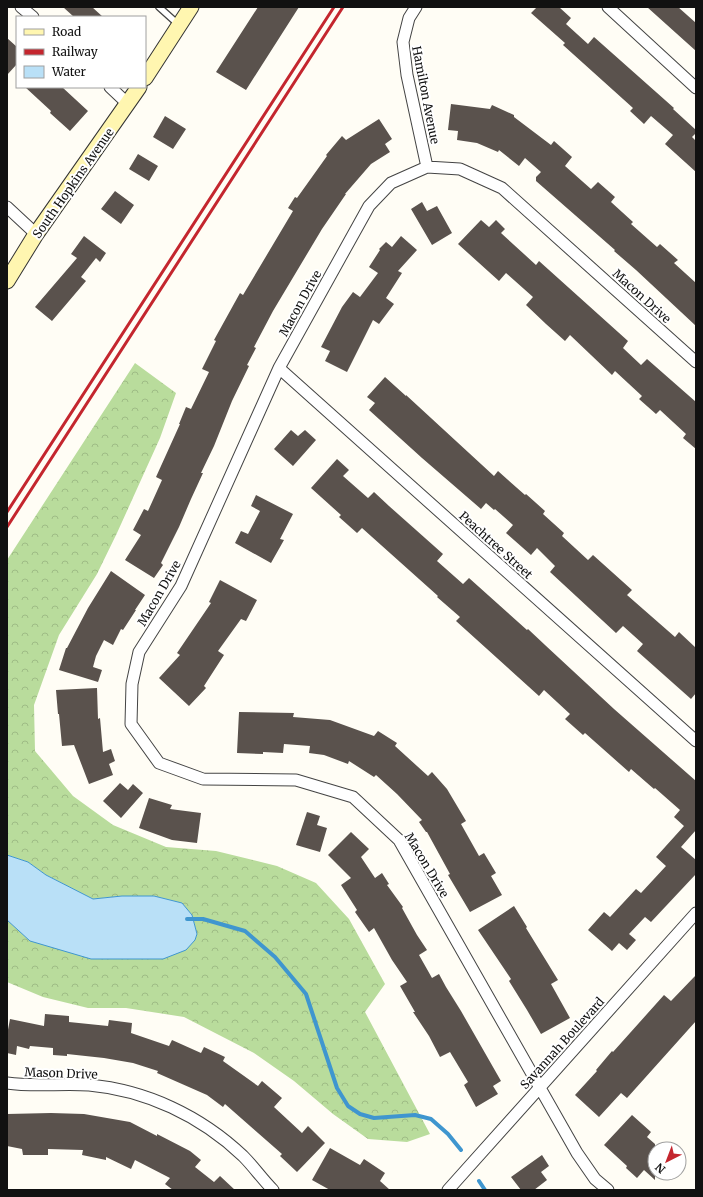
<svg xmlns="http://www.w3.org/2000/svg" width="703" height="1197" font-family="Merriweather,serif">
<defs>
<pattern id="forest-crowns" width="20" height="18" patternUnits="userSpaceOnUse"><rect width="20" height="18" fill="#b9dc9c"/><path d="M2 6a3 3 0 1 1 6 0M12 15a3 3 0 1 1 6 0" fill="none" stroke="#9ebc85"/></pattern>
</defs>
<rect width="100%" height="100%" fill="#fffdf5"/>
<!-- forest -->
<path fill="url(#forest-crowns)" d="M 135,363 L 176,393 L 160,438 L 117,533 L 97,574 L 59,635 L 34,705 L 35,751 L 73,796 L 113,825 L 166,847 L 216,851 L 277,866 L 316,883 L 349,919 L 385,984 L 365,1012 L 430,1134 L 407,1142 L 368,1139 L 333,1114 L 294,1081 L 254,1053 L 184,1017 L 126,1008 L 88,1008 L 43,997 L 7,982 L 7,920 L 30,941 L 195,940 L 197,934 L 192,915 L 182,903 L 154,896 L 122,896 L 93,899 L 46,875 L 28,862 L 7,855 L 7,560 Z"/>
<!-- water -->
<path fill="#b9e0f7" stroke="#3f96cf" d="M 7,855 L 28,862 L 46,875 L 93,899 L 122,896 L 154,896 L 182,903 L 192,915 L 197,934 L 195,940 L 186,950 L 163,959 L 91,959 L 30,941 L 7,920 Z"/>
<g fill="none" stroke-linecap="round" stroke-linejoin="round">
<!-- stream -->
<path stroke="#3f96cf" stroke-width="4" d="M 187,919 L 203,919 L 245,931 L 275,957 L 306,994 L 337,1088 L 348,1106 L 360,1114 L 374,1118 L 415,1115 L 431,1119 L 448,1134 L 461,1150
M 479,1181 L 485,1190"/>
</g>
<!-- building -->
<path fill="#5a524d" d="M 63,7 L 92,7 L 103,17 L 74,17 Z
M 258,7 L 299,7 L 246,90 L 216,72 Z
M 537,7 L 559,7 L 571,18 L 566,24 L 588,44 L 594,37 L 674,108 L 673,109 L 696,130 L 696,133 L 692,137 L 696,141 L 696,172 L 665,144 L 673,135 L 651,116 L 644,124 L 630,111 L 633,108 L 563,45 L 565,43 L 531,13 Z
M 647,7 L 678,7 L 696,23 L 696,51 Z
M 7,38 L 17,47 L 17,64 L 7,75 Z
M 25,87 L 62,87 L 88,111 L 70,131 L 50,113 L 51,111 Z
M 451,104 L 490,109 L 492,105 L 514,115 L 514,117 L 551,145 L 554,141 L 572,157 L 565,166 L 591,189 L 598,182 L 615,197 L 611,202 L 633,222 L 631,224 L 657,247 L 660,244 L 678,260 L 674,263 L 696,283 L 696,326 L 636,270 L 614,251 L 615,250 L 536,181 L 536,177 L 541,172 L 525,158 L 519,166 L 499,150 L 498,152 L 477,143 L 457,140 L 458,131 L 448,130 Z
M 165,116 L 186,129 L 173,149 L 153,137 Z
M 379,119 L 392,139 L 385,144 L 390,152 L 371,164 L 345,194 L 346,194 L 322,229 L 273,311 L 254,347 L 256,348 L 247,365 L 249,366 L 232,401 L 214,446 L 201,473 L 203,473 L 191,499 L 179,527 L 161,563 L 163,565 L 154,578 L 125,560 L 141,535 L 133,530 L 144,509 L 148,511 L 162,480 L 156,477 L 180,424 L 179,424 L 186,407 L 191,409 L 209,372 L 202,369 L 216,341 L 214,340 L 240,293 L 243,295 L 293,211 L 288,208 L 295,197 L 297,198 L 327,156 L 326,155 L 342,136 L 346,140 Z
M 138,154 L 158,166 L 149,181 L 129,169 Z
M 115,191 L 134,205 L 121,224 L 101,209 Z
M 422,202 L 427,211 L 437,206 L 452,233 L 432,245 L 411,209 Z
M 481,220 L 489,227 L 496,220 L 505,229 L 501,233 L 536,265 L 539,261 L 628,341 L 623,348 L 641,365 L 647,359 L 696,402 L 696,449 L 683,438 L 686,434 L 660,410 L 656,414 L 639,399 L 642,396 L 615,371 L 612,375 L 570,335 L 565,341 L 546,324 L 526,305 L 533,297 L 506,273 L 499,281 L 458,244 Z
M 84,236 L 106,253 L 100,262 L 96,258 L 81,277 L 86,281 L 52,321 L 35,307 L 77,258 L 71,254 Z
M 401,236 L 417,250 L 398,271 L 402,273 L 386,298 L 394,304 L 379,324 L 373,320 L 347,372 L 325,361 L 330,351 L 321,347 L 342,307 L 353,292 L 360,297 L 378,273 L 369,267 L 380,250 L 379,249 L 386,242 L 392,247 Z
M 385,377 L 406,396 L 406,395 L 494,476 L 498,471 L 525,495 L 526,494 L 545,511 L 543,514 L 564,533 L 562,536 L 588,560 L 593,555 L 632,590 L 627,595 L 675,637 L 679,632 L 696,648 L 696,693 L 691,699 L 637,651 L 643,644 L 623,626 L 616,633 L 550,572 L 555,566 L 537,548 L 531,555 L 506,533 L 513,525 L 495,509 L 494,510 L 486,503 L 481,509 L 422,458 L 369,410 L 375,403 L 367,397 Z
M 291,430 L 298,436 L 305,430 L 316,440 L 293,466 L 274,449 Z
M 337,459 L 349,470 L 343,476 L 368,498 L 374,492 L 389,506 L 443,554 L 437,561 L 463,584 L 469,578 L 527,630 L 528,629 L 545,645 L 614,709 L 696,781 L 696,830 L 681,847 L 696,860 L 696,874 L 651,922 L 645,917 L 629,934 L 636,940 L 627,950 L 619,943 L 612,951 L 588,930 L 604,912 L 610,917 L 636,889 L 641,893 L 666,866 L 656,857 L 684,826 L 674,817 L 680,810 L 655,788 L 654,789 L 631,769 L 629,772 L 585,733 L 583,735 L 565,719 L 570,714 L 544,690 L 539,696 L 456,621 L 460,617 L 437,597 L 438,596 L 362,528 L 357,533 L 339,517 L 341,515 L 311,488 Z
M 256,495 L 293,514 L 280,539 L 284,540 L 271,563 L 235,543 L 241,531 L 248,534 L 260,511 L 251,506 Z
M 111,571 L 145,595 L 135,610 L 136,610 L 123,630 L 121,629 L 113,645 L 104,640 L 96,656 L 93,667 L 102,670 L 98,682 L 59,670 L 66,648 L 67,648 L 88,608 Z
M 220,580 L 257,600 L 246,621 L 241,619 L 218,651 L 224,655 L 204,686 L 206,688 L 189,706 L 159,678 L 180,655 L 177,653 L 211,603 L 209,602 Z
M 97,688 L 98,719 L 100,718 L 103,752 L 111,749 L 115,761 L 109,764 L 113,775 L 89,784 L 74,745 L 62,746 L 59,714 L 58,714 L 56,690 Z
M 239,712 L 294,713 L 293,717 L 330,720 L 374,736 L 378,731 L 397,743 L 395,746 L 428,776 L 432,772 L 447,789 L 466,821 L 461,824 L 479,856 L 484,853 L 496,873 L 491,876 L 502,895 L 470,912 L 448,875 L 450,874 L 427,832 L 426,832 L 419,822 L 422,820 L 397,794 L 376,775 L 374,777 L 349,761 L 348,764 L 324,755 L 309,753 L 310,746 L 284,744 L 283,753 L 263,752 L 263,754 L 237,753 Z
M 120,783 L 128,790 L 133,784 L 143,793 L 121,818 L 103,801 Z
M 149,798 L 172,805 L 170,809 L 201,813 L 197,843 L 172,840 L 139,828 Z
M 307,812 L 320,816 L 317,825 L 327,828 L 320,852 L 296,845 Z
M 351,832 L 369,849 L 361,857 L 375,878 L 382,873 L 389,884 L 387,885 L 403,907 L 402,908 L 417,935 L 427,950 L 419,955 L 432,978 L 439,974 L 446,987 L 461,1011 L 501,1081 L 493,1086 L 498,1094 L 476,1107 L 464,1085 L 468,1082 L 450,1052 L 440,1057 L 429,1036 L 413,1012 L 415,1012 L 400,986 L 407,982 L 392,960 L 374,928 L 369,932 L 355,912 L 357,910 L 341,885 L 351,878 L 328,855 Z
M 514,906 L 527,927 L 526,928 L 558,980 L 551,984 L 570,1018 L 541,1034 L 527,1010 L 509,981 L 511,979 L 478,930 Z
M 696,975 L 696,1021 L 627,1098 L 621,1093 L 599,1117 L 575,1095 L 597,1071 L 596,1070 L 612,1051 L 613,1052 L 664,995 L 671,1001 Z
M 45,1014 L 69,1016 L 69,1022 L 108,1026 L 109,1020 L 132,1023 L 131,1033 L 169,1046 L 172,1040 L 201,1053 L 204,1047 L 225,1057 L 223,1061 L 258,1086 L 262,1081 L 282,1098 L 274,1107 L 302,1133 L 308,1126 L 325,1143 L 297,1172 L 280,1156 L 282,1154 L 225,1104 L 223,1107 L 207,1095 L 157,1073 L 158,1071 L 133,1063 L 104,1058 L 67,1054 L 67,1056 L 53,1055 L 53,1048 L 30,1046 L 29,1049 L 17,1046 L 16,1055 L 7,1053 L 7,1035 L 10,1019 L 44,1026 Z
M 51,1113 L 84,1114 L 130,1122 L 157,1136 L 157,1134 L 190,1151 L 201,1160 L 195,1167 L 214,1182 L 220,1176 L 235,1190 L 173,1190 L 165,1184 L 170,1178 L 135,1160 L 131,1169 L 106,1157 L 106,1160 L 82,1155 L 83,1150 L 48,1149 L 48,1155 L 23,1155 L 22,1149 L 7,1146 L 7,1114 Z
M 632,1115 L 651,1132 L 647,1137 L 655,1144 L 655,1180 L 644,1170 L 637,1178 L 626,1168 L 627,1166 L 604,1145 Z
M 330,1148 L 360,1165 L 364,1159 L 385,1173 L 380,1181 L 390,1190 L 330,1190 L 312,1180 Z
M 542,1155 L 549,1166 L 541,1172 L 547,1180 L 534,1190 L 521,1190 L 511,1177 Z"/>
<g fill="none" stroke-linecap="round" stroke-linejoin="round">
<defs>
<path id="lane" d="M 159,7 L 179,25"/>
<path id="street" d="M 21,7 L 33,17
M 416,7 L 409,18 L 403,42 L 407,75 L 427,167
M 608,7 L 696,88
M 110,87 L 128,104
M 7,207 L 36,234
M 279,368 L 696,741
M 7,1083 C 34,1087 62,1083 89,1085 C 146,1090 201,1116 243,1156 C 254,1167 262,1179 273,1190
M 448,1190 L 696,913
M 608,1190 L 595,1179 L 577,1153 L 399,840 L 353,797 L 296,780 L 203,779 L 159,763 L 131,724 L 132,684 L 139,652 L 181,586 L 279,368 L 369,206 L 391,183 L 427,167 L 460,169 L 502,188 L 696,362"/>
<path id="secondary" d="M 145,78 L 191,7
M 7,281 L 36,234 L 139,87"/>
</defs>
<!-- lane casing -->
<use href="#lane" stroke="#444" stroke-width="8"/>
<!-- street casing -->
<use href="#street" stroke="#444" stroke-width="13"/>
<!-- secondary casing -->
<use href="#secondary" stroke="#333" stroke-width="17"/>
<!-- lane -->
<use href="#lane" stroke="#fff" stroke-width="5.5"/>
<!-- street -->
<use href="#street" stroke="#fff" stroke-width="11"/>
<!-- secondary -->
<use href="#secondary" stroke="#fff6b0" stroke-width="15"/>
<!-- rail -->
<path stroke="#c4262e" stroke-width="3" d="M 7,512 L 334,7
M 7,527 L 343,7"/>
</g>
<g text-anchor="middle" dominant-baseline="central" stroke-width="4" stroke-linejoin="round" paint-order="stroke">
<!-- street labels -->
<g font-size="12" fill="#111" stroke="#fff">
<text transform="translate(426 95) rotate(79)">Hamilton Avenue</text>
<text transform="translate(73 183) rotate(-55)">South Hopkins Avenue</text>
<text transform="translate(642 296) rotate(42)">Macon Drive</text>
<text transform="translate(300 303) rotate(-61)">Macon Drive</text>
<text transform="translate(496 545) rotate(42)">Peachtree Street</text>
<text transform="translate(159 593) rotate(-60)">Macon Drive</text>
<text transform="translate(427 865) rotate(59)">Macon Drive</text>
<text transform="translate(562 1043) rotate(-48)">Savannah Boulevard</text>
<text transform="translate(61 1073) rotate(2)">Mason Drive</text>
</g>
</g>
<!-- border -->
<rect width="703" height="1197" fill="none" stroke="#111111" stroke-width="16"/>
<!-- legend -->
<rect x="16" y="16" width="130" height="72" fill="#ffffff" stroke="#a0a0a0"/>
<rect x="24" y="29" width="20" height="6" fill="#fff6b0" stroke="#a0a0a0"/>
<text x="52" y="36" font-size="12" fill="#111111">Road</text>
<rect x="24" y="49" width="20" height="6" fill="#c4262e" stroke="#a0a0a0"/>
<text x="52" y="56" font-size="12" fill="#111111">Railway</text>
<rect x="24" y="66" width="20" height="12" fill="#b9e0f7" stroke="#a0a0a0"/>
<text x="52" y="76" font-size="12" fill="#111111">Water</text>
<!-- north arrow -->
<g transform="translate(667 1161) rotate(222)"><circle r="19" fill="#ffffff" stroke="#a0a0a0"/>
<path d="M0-3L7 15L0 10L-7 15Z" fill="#c4262e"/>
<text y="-6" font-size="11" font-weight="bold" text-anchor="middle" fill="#111111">N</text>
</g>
</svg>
